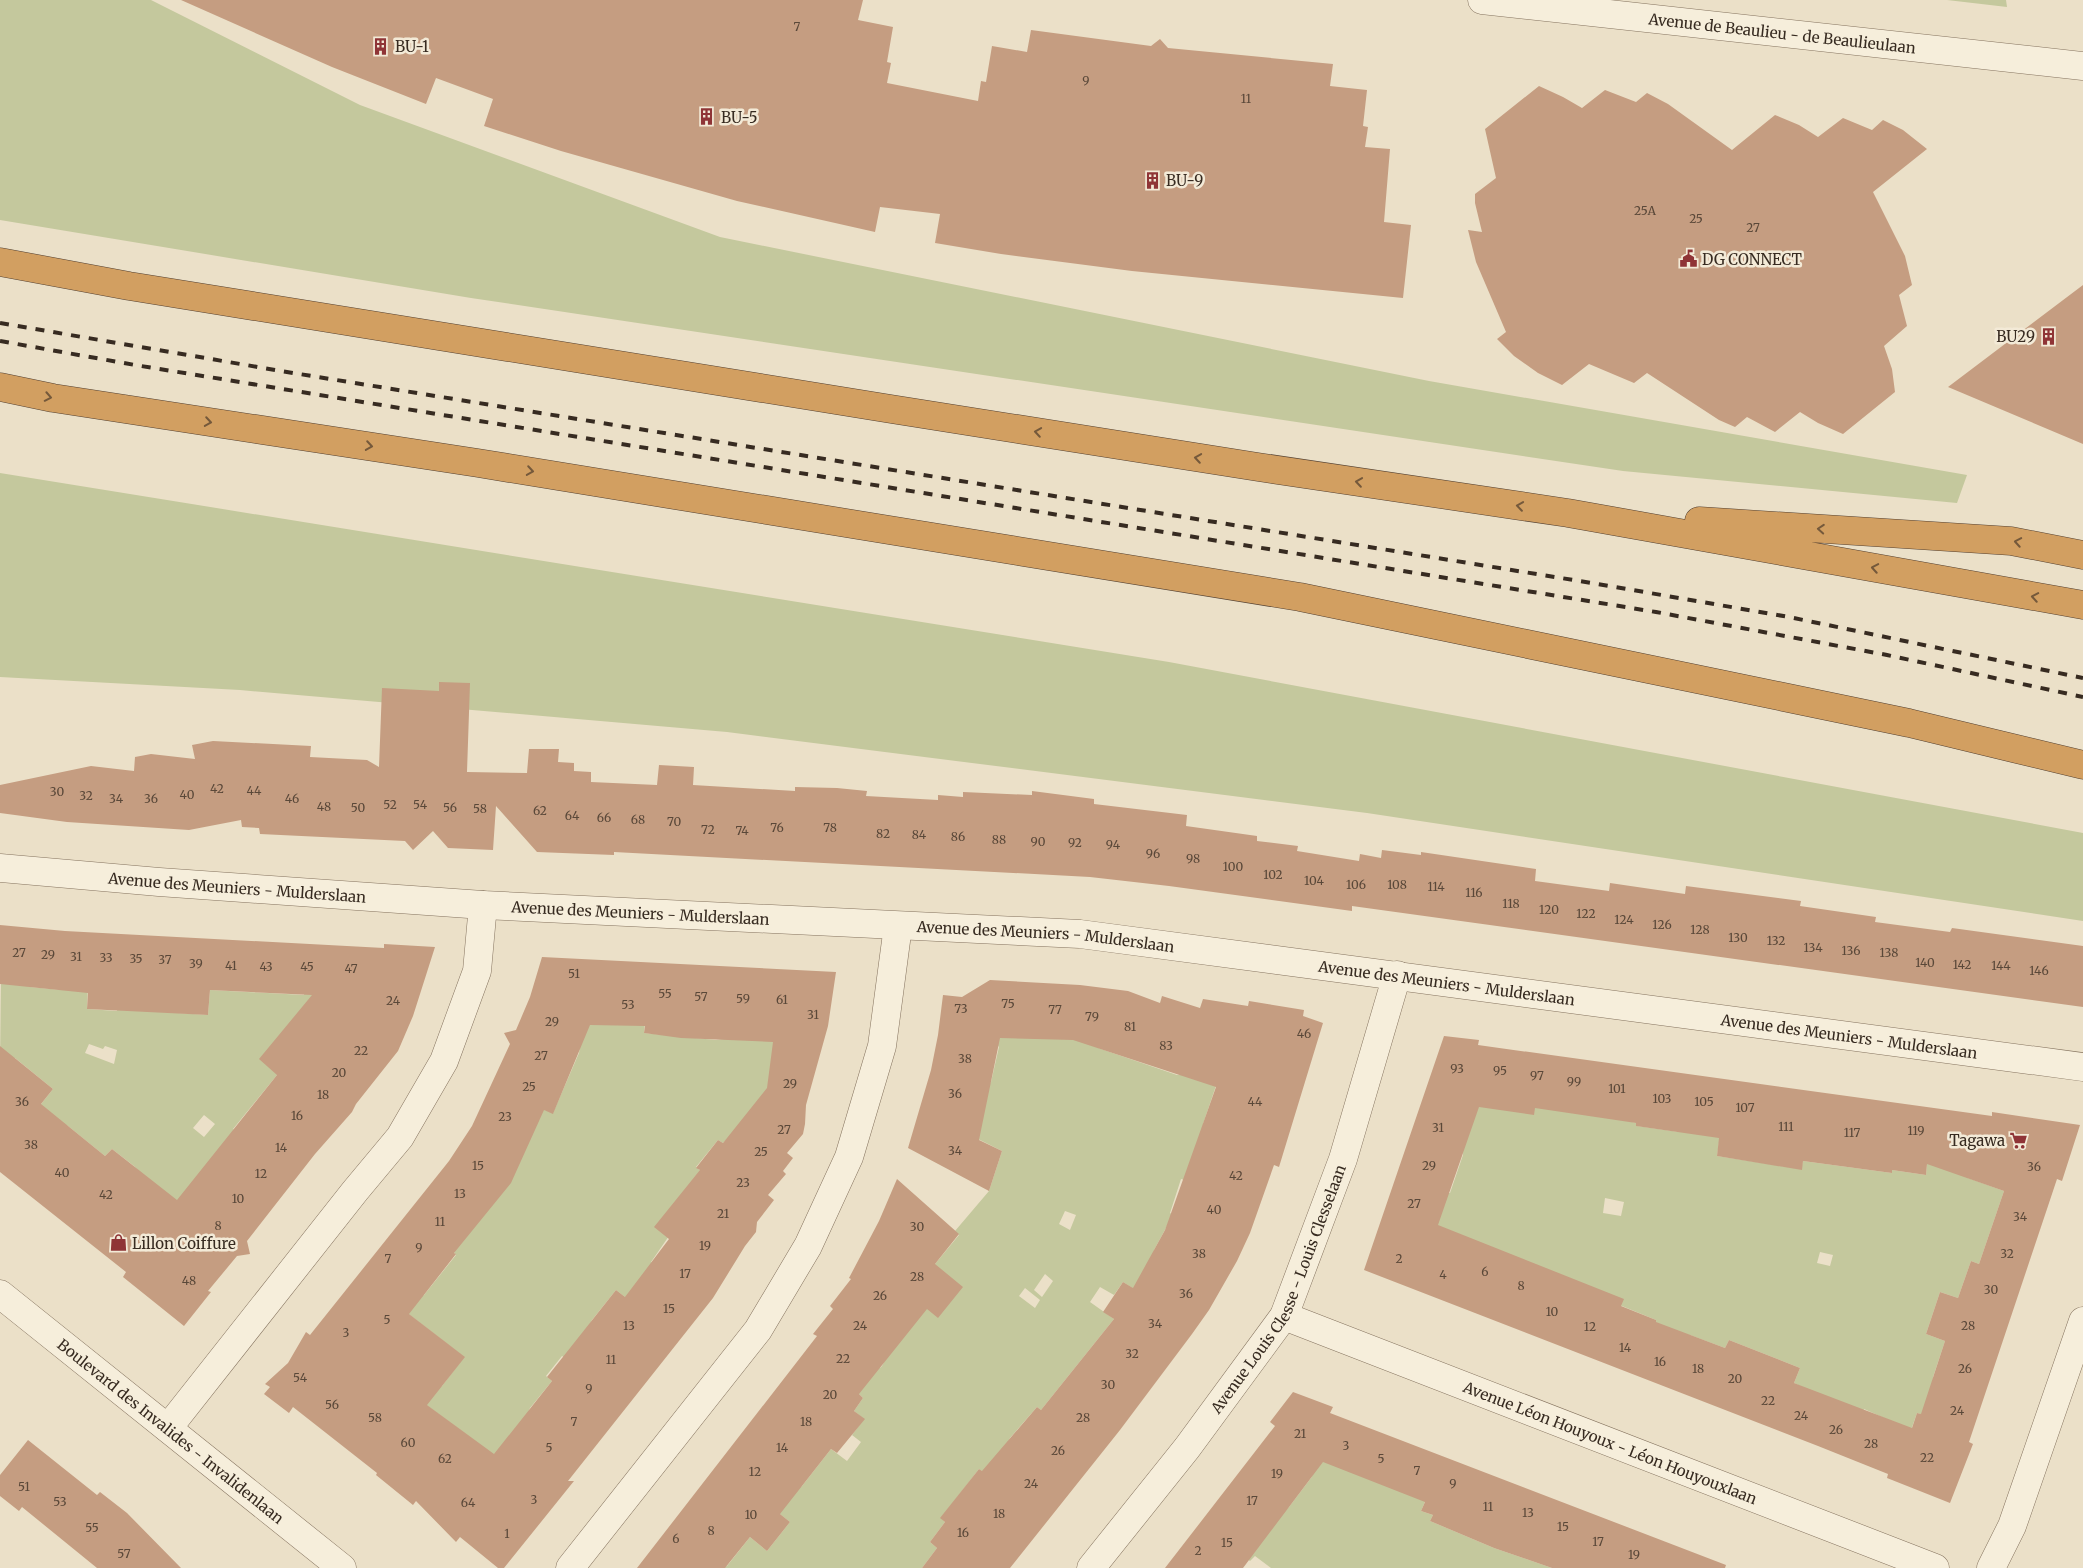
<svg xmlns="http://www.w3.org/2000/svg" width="2083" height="1568" font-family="Merriweather,serif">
<rect width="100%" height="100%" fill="#ebe0c8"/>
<!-- green -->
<path fill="#c4c89d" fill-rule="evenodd" d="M 0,0 L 151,0 L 360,105 L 720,237 L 1429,381 L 1967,475 L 1957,503 L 1623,471 L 471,298 L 0,220 Z
M 1947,0 L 2006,0 L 2007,7 Z
M 0,473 L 1169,662 L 2083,833 L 2083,921 L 1367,813 L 727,732 L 240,690 L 0,677 Z
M 1,975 L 30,987 L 61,990 L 88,983 L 87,1009 L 117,1011 L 120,980 L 178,1013 L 208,1015 L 210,990 L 304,995 L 304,988 L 332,989 L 277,1075 L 233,1129 L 247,1140 L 182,1219 L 134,1166 L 112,1149 L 105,1156 L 68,1126 L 34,1113 L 53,1089 L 15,1058 L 0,1069 ZM 89,1044 L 103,1049 L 105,1046 L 117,1050 L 114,1064 L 85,1053 ZM 204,1115 L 215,1124 L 204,1137 L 193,1128 Z
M 980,1018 L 1066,1033 L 1101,1049 L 1177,1075 L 1221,1071 L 1203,1124 L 1201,1185 L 1181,1179 L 1170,1213 L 1173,1215 L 1154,1250 L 1150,1299 L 1123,1282 L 1114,1295 L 1100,1287 L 1090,1302 L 1114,1319 L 1041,1410 L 1037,1407 L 1010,1438 L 990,1477 L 979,1469 L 941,1518 L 945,1522 L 930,1542 L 937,1548 L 922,1568 L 719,1568 L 727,1566 L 750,1537 L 767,1551 L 790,1522 L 771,1507 L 802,1486 L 831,1449 L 847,1461 L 861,1442 L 852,1435 L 864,1419 L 854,1411 L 863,1398 L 855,1390 L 875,1365 L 880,1368 L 882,1366 L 935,1264 L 959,1235 L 955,1231 L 989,1191 L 1002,1151 L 960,1130 L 991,1082 L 999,1047 ZM 1065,1211 L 1076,1215 L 1070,1230 L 1059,1224 ZM 1045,1274 L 1053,1281 L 1042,1297 L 1034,1290 ZM 1025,1288 L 1040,1300 L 1035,1308 L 1019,1296 Z
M 585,1019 L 645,1021 L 644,1033 L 716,1040 L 795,1030 L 766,1099 L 723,1143 L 718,1140 L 696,1167 L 709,1178 L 651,1262 L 661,1270 L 635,1305 L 616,1290 L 592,1320 L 569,1361 L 562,1356 L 546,1376 L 552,1381 L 530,1408 L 499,1482 L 479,1444 L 417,1398 L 442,1386 L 464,1357 L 397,1305 L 424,1295 L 456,1255 L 454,1252 L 537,1107 L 553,1113 L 579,1053 Z
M 1465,1092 L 1536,1098 L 1636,1123 L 1637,1126 L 1679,1132 L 1721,1129 L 1717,1156 L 1801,1169 L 1803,1161 L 1892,1173 L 1892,1170 L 1926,1175 L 1928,1152 L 1971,1157 L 1968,1178 L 2004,1191 L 1979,1264 L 1971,1261 L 1958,1298 L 1940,1292 L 1926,1334 L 1945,1341 L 1933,1377 L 1931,1417 L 1917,1413 L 1911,1430 L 1864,1409 L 1861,1415 L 1794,1383 L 1800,1368 L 1729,1340 L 1725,1348 L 1690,1335 L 1651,1333 L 1656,1320 L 1430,1227 L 1444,1193 L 1450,1193 L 1463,1155 ZM 1605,1198 L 1624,1202 L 1621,1216 L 1603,1213 ZM 1820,1252 L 1833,1255 L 1830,1266 L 1817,1263 Z
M 1320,1460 L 1427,1497 L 1421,1511 L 1433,1515 L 1430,1521 L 1494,1548 L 1552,1568 L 1271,1568 L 1255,1556 L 1250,1561 L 1238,1552 L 1289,1507 L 1311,1478 Z"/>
<!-- building -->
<path fill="#c59d81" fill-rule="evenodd" d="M 181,0 L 863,0 L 858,20 L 893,27 L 887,62 L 891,63 L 887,83 L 978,101 L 981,81 L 986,82 L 992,46 L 1027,52 L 1031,30 L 1151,46 L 1160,39 L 1168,48 L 1333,64 L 1330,86 L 1367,90 L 1363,126 L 1368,127 L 1365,147 L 1390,149 L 1384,222 L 1411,225 L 1403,298 L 1132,271 L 1001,254 L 935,243 L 940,214 L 880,207 L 875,232 L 737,201 L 561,151 L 484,126 L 493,99 L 436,78 L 426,104 L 332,67 Z
M 1539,86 L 1563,97 L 1582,108 L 1605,90 L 1636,102 L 1647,93 L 1668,104 L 1732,150 L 1775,115 L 1799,125 L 1818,137 L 1843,118 L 1872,130 L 1883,120 L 1903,130 L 1927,149 L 1873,192 L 1905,256 L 1912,285 L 1899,295 L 1907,326 L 1884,346 L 1892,369 L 1895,392 L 1843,434 L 1818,423 L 1800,412 L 1775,432 L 1747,417 L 1735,427 L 1719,420 L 1647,373 L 1634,383 L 1589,364 L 1562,385 L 1538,373 L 1514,356 L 1497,339 L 1506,332 L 1476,262 L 1468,230 L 1482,232 L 1475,203 L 1475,194 L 1496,178 L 1485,129 Z
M 2083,285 L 2083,444 L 1948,387 Z
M 439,682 L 470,683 L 467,772 L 527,773 L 529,749 L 559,749 L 558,762 L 574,763 L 574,771 L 591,772 L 591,782 L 657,785 L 659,765 L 694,767 L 693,785 L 795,791 L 795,787 L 837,788 L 867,791 L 866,796 L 938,800 L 938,795 L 963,797 L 963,792 L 1032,795 L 1032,791 L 1094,799 L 1094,804 L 1187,815 L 1186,826 L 1257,836 L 1257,841 L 1298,846 L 1297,851 L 1359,861 L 1360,854 L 1381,858 L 1382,850 L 1421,855 L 1421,852 L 1536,869 L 1535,881 L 1609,891 L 1610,883 L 1685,894 L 1686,886 L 1801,901 L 1800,906 L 1876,917 L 1875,922 L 1950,932 L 1952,928 L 2083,946 L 2083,1007 L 1352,906 L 1352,911 L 1169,886 L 1090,877 L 614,852 L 614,855 L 537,852 L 496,806 L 493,850 L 448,848 L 433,831 L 413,850 L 405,841 L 260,834 L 259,828 L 242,827 L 241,820 L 189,830 L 67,822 L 0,813 L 0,785 L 91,766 L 134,771 L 135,757 L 151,754 L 195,759 L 192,745 L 213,741 L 311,746 L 310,757 L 367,760 L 379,767 L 382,688 L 439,691 Z
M 0,925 L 65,931 L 384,948 L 384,944 L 435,947 L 413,1016 L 398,1051 L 356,1104 L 352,1112 L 315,1154 L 247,1241 L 250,1254 L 237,1256 L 208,1291 L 211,1292 L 184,1326 L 123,1277 L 126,1272 L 0,1172 L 0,1046 L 53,1089 L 41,1104 L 105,1156 L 112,1149 L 177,1200 L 277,1075 L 259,1059 L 312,995 L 210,990 L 208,1015 L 87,1009 L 88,993 L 0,984 Z
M 542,957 L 836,972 L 828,1026 L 806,1105 L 805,1124 L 803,1134 L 787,1153 L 793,1158 L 783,1171 L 786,1174 L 768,1195 L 774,1200 L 757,1222 L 756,1232 L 745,1246 L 713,1298 L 568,1481 L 574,1481 L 504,1568 L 498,1568 L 460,1537 L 456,1542 L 416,1501 L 413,1505 L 376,1475 L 377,1473 L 293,1407 L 289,1413 L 264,1394 L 270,1387 L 265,1384 L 288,1363 L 306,1332 L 310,1335 L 449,1161 L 472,1126 L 510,1044 L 504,1033 L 516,1030 L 530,997 ZM 590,1025 L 645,1026 L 644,1033 L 681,1038 L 773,1042 L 767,1088 L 723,1143 L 718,1140 L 696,1168 L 700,1170 L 654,1227 L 669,1239 L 625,1297 L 616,1290 L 547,1377 L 552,1381 L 494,1454 L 427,1405 L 465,1357 L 409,1314 L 456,1254 L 454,1253 L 511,1183 L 544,1110 L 553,1114 Z
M 990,980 L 1080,985 L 1128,991 L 1160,1003 L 1162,996 L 1200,1008 L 1203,999 L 1248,1006 L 1249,1001 L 1304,1010 L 1303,1016 L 1323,1023 L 1279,1167 L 1274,1165 L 1250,1233 L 1237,1261 L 1209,1310 L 1192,1334 L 1120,1430 L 1010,1568 L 922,1568 L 937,1548 L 930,1542 L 945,1522 L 940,1518 L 979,1469 L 982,1471 L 1037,1407 L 1041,1410 L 1114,1319 L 1103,1312 L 1123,1282 L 1133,1288 L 1165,1230 L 1216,1087 L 1073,1040 L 1000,1038 L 979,1140 L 1002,1151 L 989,1191 L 908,1148 L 931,1070 L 938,1035 L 943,995 L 962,997 Z
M 1444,1036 L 1479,1040 L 1478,1045 L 1992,1116 L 1992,1112 L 2080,1125 L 2062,1181 L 2057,1179 L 2048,1206 L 1969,1442 L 1973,1444 L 1950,1503 L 1887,1478 L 1888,1474 L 1818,1446 L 1364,1270 ZM 1479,1107 L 1534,1115 L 1535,1108 L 1636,1123 L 1636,1126 L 1719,1138 L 1717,1156 L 1802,1170 L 1803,1161 L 1892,1173 L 1892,1170 L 1926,1175 L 1927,1164 L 2004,1191 L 1979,1264 L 1971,1261 L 1958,1298 L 1940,1292 L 1926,1334 L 1945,1341 L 1921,1414 L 1917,1413 L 1912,1428 L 1794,1383 L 1800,1368 L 1729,1340 L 1725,1348 L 1656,1322 L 1656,1320 L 1621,1306 L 1624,1299 L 1438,1225 Z
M 897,1179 L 959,1234 L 935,1264 L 963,1287 L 938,1318 L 927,1309 L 859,1394 L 863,1398 L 854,1411 L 865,1419 L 837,1453 L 831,1449 L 780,1514 L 790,1522 L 767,1551 L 750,1537 L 725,1568 L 637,1568 L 817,1336 L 813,1334 L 833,1309 L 830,1306 L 851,1279 L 849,1278 L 879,1221 Z
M 1293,1392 L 1333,1407 L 1330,1413 L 1726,1565 L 1725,1568 L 1552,1568 L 1494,1548 L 1430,1521 L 1433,1515 L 1421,1511 L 1425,1502 L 1323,1462 L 1243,1568 L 1165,1568 L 1275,1426 L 1270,1422 Z
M 28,1440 L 97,1495 L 100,1492 L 127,1513 L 181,1568 L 97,1568 L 22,1507 L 19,1511 L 0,1496 L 0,1475 Z"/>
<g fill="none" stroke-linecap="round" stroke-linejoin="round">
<defs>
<g id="minor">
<path id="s1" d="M 1482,0 L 2083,66"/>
<path id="s2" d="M 0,868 L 159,882 L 483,905 L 1080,934 L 2083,1067"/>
<path id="s3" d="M 0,1294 L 342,1568"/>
<path id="s4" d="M 1284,1316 L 1935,1568"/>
<path d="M 168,1428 L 355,1191 L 400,1137 L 444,1061 L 477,971 L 483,905"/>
<path d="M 570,1568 L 758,1330 L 808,1246 L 849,1157 L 882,1046 L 898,926"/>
<path id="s5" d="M 1091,1568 L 1187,1448 L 1284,1316 L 1343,1159 L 1397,975"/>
<path d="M 1991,1568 L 2012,1526 L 2083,1321"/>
</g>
<path id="highway" d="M 0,262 L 129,286 L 891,409 L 1258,467 L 1568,513 L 2083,605
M 0,387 L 53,398 L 478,463 L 1300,597 L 1909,723 L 2083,765
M 1699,521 L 2011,541 L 2083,555"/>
</defs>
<!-- minor casing -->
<use href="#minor" stroke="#85735f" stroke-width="29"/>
<!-- highway casing -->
<use href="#highway" stroke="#544132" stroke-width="29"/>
<!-- minor -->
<use href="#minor" stroke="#f6eedb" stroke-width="28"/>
<!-- highway -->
<use href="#highway" stroke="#d29f61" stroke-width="28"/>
<!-- rail -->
<path stroke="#372b21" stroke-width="4" stroke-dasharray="9 9" stroke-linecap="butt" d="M 0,323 L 293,373 L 1592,583 L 1789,617 L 2083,678
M 0,341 L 135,365 L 1656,612 L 1887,655 L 2083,697"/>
</g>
<!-- one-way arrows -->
<defs><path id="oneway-chevron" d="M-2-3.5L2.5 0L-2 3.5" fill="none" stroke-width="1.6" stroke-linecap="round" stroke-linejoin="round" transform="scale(1.25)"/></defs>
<g stroke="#75593b">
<use href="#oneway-chevron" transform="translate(48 397) rotate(11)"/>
<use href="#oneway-chevron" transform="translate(208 422) rotate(9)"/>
<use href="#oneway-chevron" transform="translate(1038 432) rotate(-171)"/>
<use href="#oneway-chevron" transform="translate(369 446) rotate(9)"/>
<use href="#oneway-chevron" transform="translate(1198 458) rotate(-171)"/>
<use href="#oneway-chevron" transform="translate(530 471) rotate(9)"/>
<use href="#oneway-chevron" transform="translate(1359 482) rotate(-172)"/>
<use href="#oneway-chevron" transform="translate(1520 506) rotate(-172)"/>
<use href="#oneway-chevron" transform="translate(1821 529) rotate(-176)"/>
<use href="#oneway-chevron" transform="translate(2018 542) rotate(-170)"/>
<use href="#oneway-chevron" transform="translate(1875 568) rotate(-170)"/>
<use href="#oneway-chevron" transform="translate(2035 597) rotate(-170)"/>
</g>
<!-- icons -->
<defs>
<symbol id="building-bare" viewBox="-9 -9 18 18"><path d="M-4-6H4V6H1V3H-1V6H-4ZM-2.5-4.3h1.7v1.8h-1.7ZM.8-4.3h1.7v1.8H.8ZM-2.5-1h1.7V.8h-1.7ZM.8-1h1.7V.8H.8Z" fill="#8f3436" stroke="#f3ead7" stroke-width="2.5" paint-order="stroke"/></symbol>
<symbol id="civic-bare" viewBox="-9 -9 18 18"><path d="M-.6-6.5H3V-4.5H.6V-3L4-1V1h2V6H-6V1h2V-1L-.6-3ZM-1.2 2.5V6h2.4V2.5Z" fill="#8f3436" stroke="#f3ead7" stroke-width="2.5" paint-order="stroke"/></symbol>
<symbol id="supermarket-bare" viewBox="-9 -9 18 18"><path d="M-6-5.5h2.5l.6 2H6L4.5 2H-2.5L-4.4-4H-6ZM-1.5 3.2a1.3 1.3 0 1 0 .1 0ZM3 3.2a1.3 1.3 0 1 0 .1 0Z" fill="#8f3436" stroke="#f3ead7" stroke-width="2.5" paint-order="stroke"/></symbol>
<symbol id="shop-bare" viewBox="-9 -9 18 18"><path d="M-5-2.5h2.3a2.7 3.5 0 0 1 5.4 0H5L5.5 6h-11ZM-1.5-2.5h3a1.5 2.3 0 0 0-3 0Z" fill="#8f3436" stroke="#f3ead7" stroke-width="2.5" paint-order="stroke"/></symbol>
</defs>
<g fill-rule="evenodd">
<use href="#building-bare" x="368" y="34" width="25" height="25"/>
<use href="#building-bare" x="694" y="104" width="25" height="25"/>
<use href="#building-bare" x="1140" y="168" width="25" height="25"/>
<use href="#civic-bare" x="1676" y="246" width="25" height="25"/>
<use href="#building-bare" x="2036" y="324" width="25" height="25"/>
<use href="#supermarket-bare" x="2006" y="1128" width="25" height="25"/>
<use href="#shop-bare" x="106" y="1230" width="25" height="25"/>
</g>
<g text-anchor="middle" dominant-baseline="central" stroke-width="5" stroke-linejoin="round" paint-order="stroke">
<!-- number labels -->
<g font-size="12" fill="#5a4839">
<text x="797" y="26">7</text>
<text x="1086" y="80">9</text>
<text x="1246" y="98">11</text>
<text x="1645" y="210">25A</text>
<text x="1696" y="218">25</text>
<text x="1753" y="227">27</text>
<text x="217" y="788">42</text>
<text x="254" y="790">44</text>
<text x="57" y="791">30</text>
<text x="187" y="794">40</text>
<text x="86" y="795">32</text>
<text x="116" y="798">34</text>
<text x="151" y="798">36</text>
<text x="292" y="798">46</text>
<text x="390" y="804">52</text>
<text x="420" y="804">54</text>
<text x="324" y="806">48</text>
<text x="358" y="807">50</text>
<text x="450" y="807">56</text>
<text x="480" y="808">58</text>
<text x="540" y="810">62</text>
<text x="572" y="815">64</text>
<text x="604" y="817">66</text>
<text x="638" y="819">68</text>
<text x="674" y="821">70</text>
<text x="777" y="827">76</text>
<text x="830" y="827">78</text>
<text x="708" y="829">72</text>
<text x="742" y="830">74</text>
<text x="883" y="833">82</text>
<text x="919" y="834">84</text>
<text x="958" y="836">86</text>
<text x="999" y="839">88</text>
<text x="1038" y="841">90</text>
<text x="1075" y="842">92</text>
<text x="1113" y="844">94</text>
<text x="1153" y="853">96</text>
<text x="1193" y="858">98</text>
<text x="1233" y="866">100</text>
<text x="1273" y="874">102</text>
<text x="1314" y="880">104</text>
<text x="1356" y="884">106</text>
<text x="1397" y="884">108</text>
<text x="1436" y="886">114</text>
<text x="1474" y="892">116</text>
<text x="1511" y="903">118</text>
<text x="1549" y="909">120</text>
<text x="1586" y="913">122</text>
<text x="1624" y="919">124</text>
<text x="1662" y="924">126</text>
<text x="1700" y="929">128</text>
<text x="1738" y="937">130</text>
<text x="1776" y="940">132</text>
<text x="1813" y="947">134</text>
<text x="1851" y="950">136</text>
<text x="19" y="952">27</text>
<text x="1889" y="952">138</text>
<text x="48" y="954">29</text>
<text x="76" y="956">31</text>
<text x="106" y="957">33</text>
<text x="136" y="958">35</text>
<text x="165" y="959">37</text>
<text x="1925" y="962">140</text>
<text x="196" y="963">39</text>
<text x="1962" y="964">142</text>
<text x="231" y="965">41</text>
<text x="2001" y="965">144</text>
<text x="266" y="966">43</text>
<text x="307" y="966">45</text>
<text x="351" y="968">47</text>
<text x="2039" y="970">146</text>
<text x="574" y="973">51</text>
<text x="665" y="993">55</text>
<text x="701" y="996">57</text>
<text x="743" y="998">59</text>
<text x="782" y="999">61</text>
<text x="393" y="1000">24</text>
<text x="1008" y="1003">75</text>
<text x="628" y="1004">53</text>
<text x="961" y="1008">73</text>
<text x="1055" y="1009">77</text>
<text x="813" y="1014">31</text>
<text x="1092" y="1016">79</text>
<text x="552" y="1021">29</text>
<text x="1130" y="1026">81</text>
<text x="1304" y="1033">46</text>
<text x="1166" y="1045">83</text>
<text x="361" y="1050">22</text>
<text x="541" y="1055">27</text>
<text x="965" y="1058">38</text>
<text x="1457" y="1068">93</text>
<text x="1500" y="1070">95</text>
<text x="339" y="1072">20</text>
<text x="1537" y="1075">97</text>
<text x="1574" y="1081">99</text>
<text x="790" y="1083">29</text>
<text x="529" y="1086">25</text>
<text x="1617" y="1088">101</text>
<text x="955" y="1093">36</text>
<text x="323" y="1094">18</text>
<text x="1662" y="1098">103</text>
<text x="22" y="1101">36</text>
<text x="1255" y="1101">44</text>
<text x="1704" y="1101">105</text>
<text x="1745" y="1107">107</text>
<text x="297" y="1115">16</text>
<text x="505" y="1116">23</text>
<text x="1786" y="1126">111</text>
<text x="1438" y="1127">31</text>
<text x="784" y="1129">27</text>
<text x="1916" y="1130">119</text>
<text x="1852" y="1132">117</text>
<text x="31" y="1144">38</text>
<text x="281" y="1147">14</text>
<text x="955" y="1150">34</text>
<text x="761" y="1151">25</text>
<text x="478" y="1165">15</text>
<text x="1429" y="1165">29</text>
<text x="2034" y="1166">36</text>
<text x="62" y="1172">40</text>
<text x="261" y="1173">12</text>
<text x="1236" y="1175">42</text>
<text x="743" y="1182">23</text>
<text x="460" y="1193">13</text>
<text x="106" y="1194">42</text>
<text x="238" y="1198">10</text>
<text x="1414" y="1203">27</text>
<text x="1214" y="1209">40</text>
<text x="723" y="1213">21</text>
<text x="2020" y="1216">34</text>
<text x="440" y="1221">11</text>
<text x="218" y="1225">8</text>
<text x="917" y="1226">30</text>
<text x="705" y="1245">19</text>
<text x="419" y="1247">9</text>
<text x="1199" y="1253">38</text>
<text x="2007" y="1253">32</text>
<text x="388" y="1258">7</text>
<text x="1399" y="1258">2</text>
<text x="1485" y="1271">6</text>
<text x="685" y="1273">17</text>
<text x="1443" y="1274">4</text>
<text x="917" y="1276">28</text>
<text x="189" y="1280">48</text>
<text x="1521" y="1285">8</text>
<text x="1991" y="1289">30</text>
<text x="1186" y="1293">36</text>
<text x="880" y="1295">26</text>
<text x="669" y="1308">15</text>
<text x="1552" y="1311">10</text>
<text x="387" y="1319">5</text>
<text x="1155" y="1323">34</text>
<text x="629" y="1325">13</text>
<text x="860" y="1325">24</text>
<text x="1968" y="1325">28</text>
<text x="1590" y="1326">12</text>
<text x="346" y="1332">3</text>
<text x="1625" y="1347">14</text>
<text x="1132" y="1353">32</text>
<text x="843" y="1358">22</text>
<text x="611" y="1359">11</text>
<text x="1660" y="1361">16</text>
<text x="1698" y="1368">18</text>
<text x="1965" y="1368">26</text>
<text x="300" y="1377">54</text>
<text x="1735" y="1378">20</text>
<text x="1108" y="1384">30</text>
<text x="589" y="1388">9</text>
<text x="830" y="1394">20</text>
<text x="1768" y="1400">22</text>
<text x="332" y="1404">56</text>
<text x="1957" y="1410">24</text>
<text x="1801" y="1415">24</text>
<text x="375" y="1417">58</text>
<text x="1083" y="1417">28</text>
<text x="574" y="1421">7</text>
<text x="806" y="1421">18</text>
<text x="1836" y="1429">26</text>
<text x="1300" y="1433">21</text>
<text x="408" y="1442">60</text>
<text x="1871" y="1443">28</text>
<text x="1346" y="1445">3</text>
<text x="549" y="1447">5</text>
<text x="782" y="1447">14</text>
<text x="1058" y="1450">26</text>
<text x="1927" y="1457">22</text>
<text x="445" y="1458">62</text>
<text x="1381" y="1458">5</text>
<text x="1417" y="1470">7</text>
<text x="755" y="1471">12</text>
<text x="1277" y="1473">19</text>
<text x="1031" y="1483">24</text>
<text x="1453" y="1483">9</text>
<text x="24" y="1486">51</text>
<text x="534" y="1499">3</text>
<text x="1252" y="1500">17</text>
<text x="60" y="1501">53</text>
<text x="468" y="1502">64</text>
<text x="1488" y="1506">11</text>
<text x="1528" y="1512">13</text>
<text x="999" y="1513">18</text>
<text x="751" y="1514">10</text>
<text x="1563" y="1526">15</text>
<text x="92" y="1527">55</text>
<text x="711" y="1530">8</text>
<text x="963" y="1532">16</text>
<text x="507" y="1533">1</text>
<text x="676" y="1538">6</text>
<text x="1598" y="1541">17</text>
<text x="1227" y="1542">15</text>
<text x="1198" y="1550">2</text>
<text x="124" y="1553">57</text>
<text x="1634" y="1554">19</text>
</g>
<!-- street labels -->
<g font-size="15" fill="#372b21" stroke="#f3ead7">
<text stroke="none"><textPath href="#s1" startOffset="302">Avenue de Beaulieu - de Beaulieulaan</textPath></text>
<text stroke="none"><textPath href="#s2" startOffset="238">Avenue des Meuniers - Mulderslaan</textPath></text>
<text stroke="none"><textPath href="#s2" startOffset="642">Avenue des Meuniers - Mulderslaan</textPath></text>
<text stroke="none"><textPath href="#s2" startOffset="1048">Avenue des Meuniers - Mulderslaan</textPath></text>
<text stroke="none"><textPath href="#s2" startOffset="1452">Avenue des Meuniers - Mulderslaan</textPath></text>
<text stroke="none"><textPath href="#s2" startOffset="1858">Avenue des Meuniers - Mulderslaan</textPath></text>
<text stroke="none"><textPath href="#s5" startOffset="339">Avenue Louis Clesse - Louis Clesselaan</textPath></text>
<text stroke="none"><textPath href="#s3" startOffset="219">Boulevard des Invalides - Invalidenlaan</textPath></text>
<text stroke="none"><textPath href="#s4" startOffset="350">Avenue Léon Houyoux - Léon Houyouxlaan</textPath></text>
</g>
<!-- poi labels -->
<g font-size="15" fill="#372b21" stroke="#f3ead7" text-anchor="start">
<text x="395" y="46">BU-1</text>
<text x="721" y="117">BU-5</text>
<text x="1166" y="180">BU-9</text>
<text x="1702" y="259">DG CONNECT</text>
<text x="2035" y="336" text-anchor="end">BU29</text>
<text x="2005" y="1140" text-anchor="end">Tagawa</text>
<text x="132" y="1243">Lillon Coiffure</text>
</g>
</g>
</svg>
